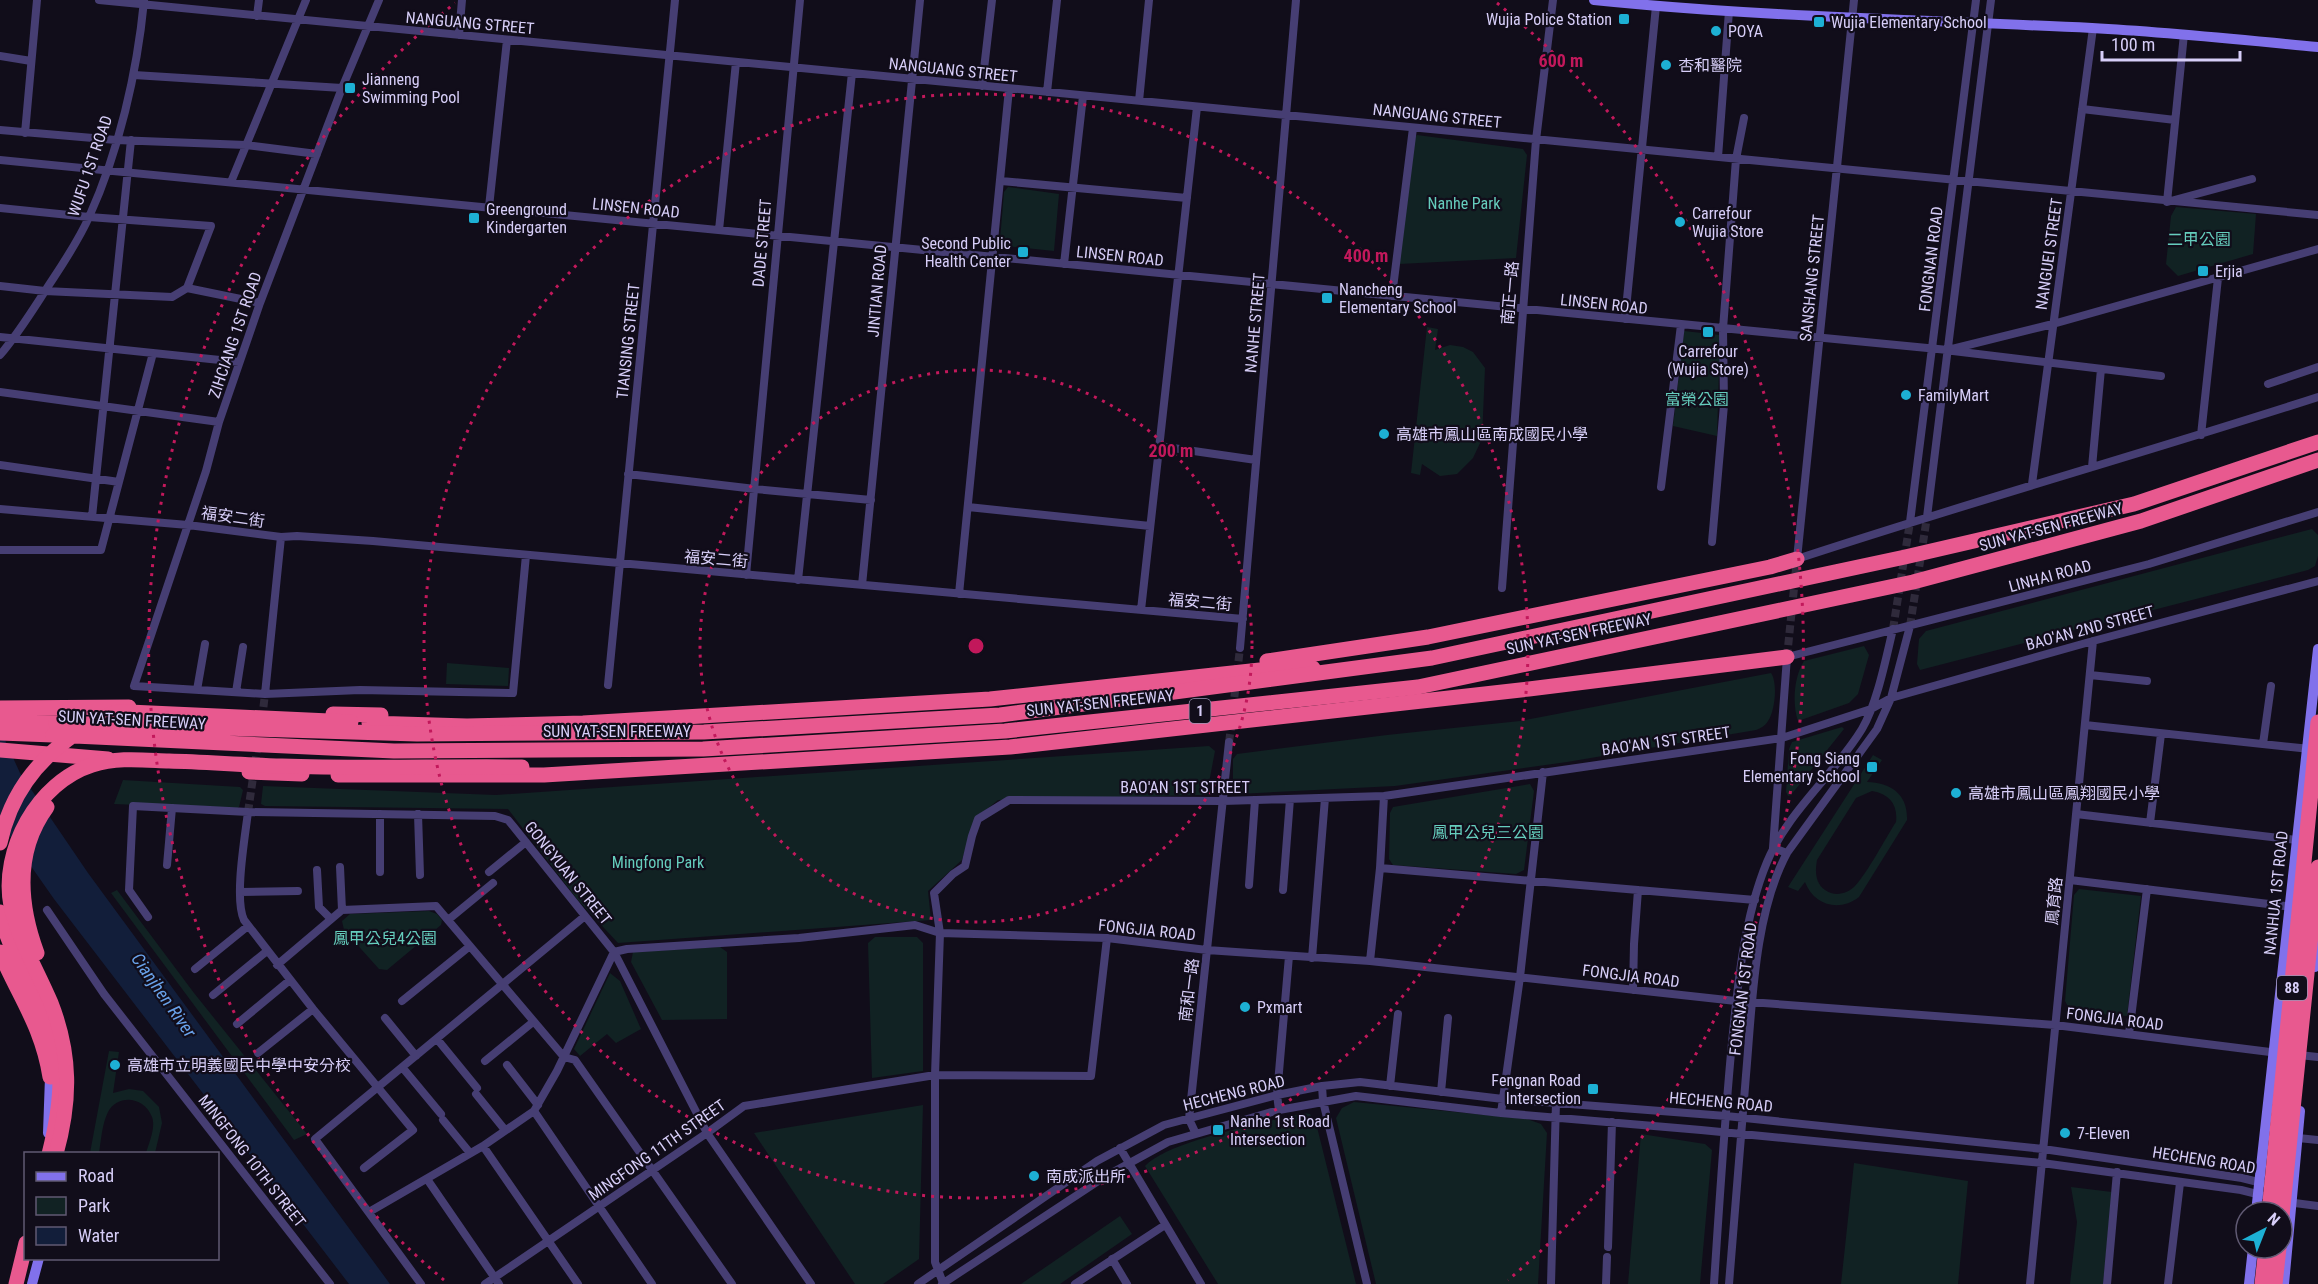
<svg xmlns="http://www.w3.org/2000/svg" width="2318" height="1284" font-family="'Roboto Condensed','Noto Sans TC',sans-serif">
<rect width="100%" height="100%" fill="#110d1a"/>
<!-- green -->
<path fill="#112223" fill-rule="evenodd" d="M 1417,135 L 1523,149 L 1527,155 L 1516,258 L 1399,264 L 1413,139 Z
M 1008,187 L 1059,194 L 1054,251 L 1005,246 L 1000,240 L 1004,192 Z
M 2176,207 L 2256,214 L 2253,254 L 2178,276 L 2166,264 L 2171,216 Z
M 1427,327 L 1438,329 L 1435,350 L 1450,345 L 1463,347 L 1473,352 L 1485,368 L 1482,439 L 1473,458 L 1457,474 L 1440,476 L 1422,464 L 1420,475 L 1411,473 Z
M 1684,331 L 1720,335 L 1717,436 L 1673,426 Z
M 2312,529 L 2318,535 L 2318,556 L 2315,566 L 2308,570 L 1920,670 L 1917,664 L 1919,639 L 1926,631 Z
M 1864,646 L 1869,655 L 1858,694 L 1849,703 L 1798,721 C 1792,704 1794,676 1804,661 Z
M 447,663 L 509,668 L 508,686 L 446,684 Z
M 1771,673 C 1778,683 1775,711 1768,721 C 1765,726 1761,728 1756,730 L 1567,762 L 1395,786 L 1238,794 L 1233,789 L 1233,759 L 1237,754 L 1387,735 L 1520,721 Z
M 1842,727 L 1844,729 L 1791,795 L 1788,796 L 1786,792 L 1789,749 L 1792,742 Z
M 1209,746 L 1215,751 L 1208,788 L 1202,795 L 998,800 L 975,819 L 962,860 L 928,891 L 931,920 L 618,943 L 577,899 L 508,809 L 265,806 L 261,804 L 263,786 L 496,795 Z
M 1873,755 L 1882,760 L 1867,782 C 1891,783 1908,794 1907,820 L 1859,897 C 1840,912 1814,906 1805,882 L 1798,891 L 1788,887 ZM 1872,791 C 1890,794 1898,805 1896,822 C 1885,839 1868,872 1855,886 C 1847,894 1835,897 1825,890 C 1815,883 1815,871 1817,860 L 1856,798 Z
M 123,780 L 240,787 L 243,790 L 239,807 L 236,809 L 114,804 Z
M 1530,784 L 1534,791 L 1524,870 L 1516,874 L 1393,865 L 1389,859 L 1390,813 L 1393,807 Z
M 2079,889 L 2141,896 L 2127,1016 L 2071,1012 L 2065,1001 L 2074,895 Z
M 117,890 L 194,993 L 307,1134 L 294,1140 L 111,893 Z
M 429,911 L 437,914 L 442,920 L 441,925 L 387,970 L 379,969 L 344,930 L 342,921 L 350,914 Z
M 875,937 L 917,937 L 923,943 L 923,1071 L 872,1078 L 868,943 Z
M 720,947 L 727,952 L 727,1019 L 662,1020 L 631,962 L 633,952 Z
M 610,973 L 620,981 L 641,1029 L 616,1043 L 607,1034 L 580,1056 L 574,1049 Z
M 109,1051 L 119,1052 L 113,1093 L 129,1089 L 143,1091 L 159,1107 L 162,1123 L 155,1153 L 146,1153 C 149,1143 156,1127 152,1117 C 145,1097 118,1093 108,1112 C 102,1124 101,1141 99,1153 L 90,1153 Z
M 1354,1102 L 1527,1119 L 1541,1124 L 1547,1133 L 1538,1284 L 1376,1284 L 1336,1118 L 1342,1108 Z
M 923,1105 L 919,1259 L 883,1284 L 855,1284 L 754,1133 Z
M 1303,1113 L 1310,1114 L 1316,1123 L 1356,1284 L 1218,1284 L 1145,1166 C 1169,1140 1265,1123 1303,1113 Z
M 1641,1134 L 1705,1144 L 1712,1150 L 1700,1284 L 1628,1284 Z
M 1854,1163 L 1968,1181 L 1958,1284 L 1841,1284 Z
M 2071,1187 L 2112,1192 L 2103,1284 L 2070,1284 L 2077,1222 Z
M 1120,1216 L 1132,1234 L 1060,1284 L 1021,1284 Z"/>
<!-- water -->
<path fill="#121e3a" d="M 0,729 L 20,773 L 88,873 L 390,1284 L 349,1284 L 54,899 L 0,822 Z"/>
<g fill="none" stroke-linecap="round" stroke-linejoin="round">
<!-- street-tunnel -->
<path stroke="#2f2a3b" stroke-width="8" stroke-dasharray="8 4" stroke-linecap="butt" d="M 1910,626 L 1927,517
M 1893,629 L 1910,522
M 1787,657 L 1797,559
M 1233,709 L 1240,648
M 262,719 L 265,694
M 1229,742 L 1232,721
M 248,812 L 258,743"/>
<!-- street -->
<path stroke="#463e73" stroke-width="8" d="M 99,0 L 2318,215
M 379,0 L 342,88 L 260,303 L 219,422 L 206,471 L 134,686 L 265,694 L 360,690 L 513,693 L 526,555
M 1854,0 L 1797,559 C 1970,502 2145,453 2318,397
M 257,16 L 259,0
M 2184,34 L 2167,202 L 2252,179
M 459,35 L 462,0
M 0,56 L 31,61
M 134,75 L 342,88
M 982,86 L 992,0
M 1047,92 L 1057,0
M 1139,101 L 1149,0
M 2082,109 L 2175,120
M 0,130 L 116,140 L 246,145 L 317,154
M 25,133 L 37,0
M 1718,157 L 1729,11
M 0,160 L 1948,350 L 2053,324 L 2318,249
M 1001,181 L 1187,198
M 231,182 L 306,0
M 489,207 L 507,40
M 0,208 L 89,217 L 211,226 L 187,288 L 172,297 L 45,291 L 0,286
M 719,230 L 736,62
M 1064,264 L 1083,96
M 187,288 L 260,303
M 1392,296 L 1413,128
M 1625,319 L 1656,6
M 0,337 L 239,362
M 1953,351 L 2161,376
M 0,355 C 18,334 32,311 47,288 C 62,265 78,242 89,217 C 119,151 137,73 144,1
M 2268,384 L 2318,367
M 0,392 L 219,422
M 2201,435 L 2218,278
M 1159,446 L 1256,460
M 0,465 L 119,482
M 2092,467 L 2101,369
M 628,474 L 755,489 L 871,500
M 2032,484 L 2093,28
M 1661,487 L 1681,325
M 968,507 L 1150,526
M 0,509 L 188,525 L 281,537 L 297,536 L 373,541 L 1243,619
M 92,517 L 131,140
M 1927,517 L 1991,0
M 1910,522 L 1976,0
M 1712,542 L 1724,405 L 1723,329 L 1736,159 L 1744,118
M 0,550 L 101,550 L 153,353
M 746,575 L 800,0
M 798,580 L 852,73
M 862,585 L 920,0
M 1502,588 L 1536,140 L 1553,0
M 959,594 L 1009,89
M 1141,610 L 1197,107
M 1240,648 L 1296,0
M 2090,675 L 2147,681
M 608,685 L 675,0
M 197,690 L 205,644
M 236,692 L 243,647
M 265,694 L 281,537
M 2085,725 L 2310,749
M 2263,744 L 2271,686
M 248,812 C 245,837 234,899 244,920 L 313,1009 L 413,1130 L 364,1168
M 380,814 L 380,872
M 418,814 L 420,875
M 2076,814 L 2297,840
M 2150,823 L 2161,734
M 1787,853 L 1773,848 L 1787,657 L 2149,564 L 2318,512
M 167,865 L 172,808
M 340,867 L 342,910
M 1380,868 L 1755,900
M 317,870 L 319,907 L 331,919
M 489,872 L 526,842
M 2070,880 L 2293,907
M 1249,885 L 1255,800
M 1283,890 L 1290,799
M 240,892 L 298,891
M 47,910 L 104,994 L 330,1284
M 148,917 L 129,890 L 133,806 L 248,812 L 495,816 L 508,820 L 513,826 L 614,952 L 627,949 L 799,938 L 915,925 L 940,933 L 1107,938 L 1207,950 L 1370,961 L 1736,1001 L 2055,1025 L 2278,1053
M 448,920 L 493,883
M 614,952 L 707,1133 L 811,1284
M 1312,958 L 1325,798
M 1370,961 L 1380,868 L 1384,796
M 277,965 L 342,910 L 436,906 L 564,1057 L 575,1060 L 732,1284
M 195,969 L 248,926
M 1633,990 L 1634,944 L 1638,890
M 213,995 L 267,951
M 402,1001 L 470,946
M 385,1018 L 416,1056
M 237,1024 L 290,980
M 2129,1034 L 2147,889
M 437,1039 L 477,1088
M 258,1053 L 313,1009
M 2299,1055 L 2318,1057
M 485,1061 L 533,1022
M 507,1065 L 538,1105
M 402,1067 L 441,1114
M 1322,1086 L 1323,1101 L 1367,1284
M 1390,1086 L 1398,1014
M 1441,1092 L 1448,1018
M 476,1094 L 505,1130
M 1279,1110 L 1277,1095 L 1289,956
M 534,1111 L 652,1284
M 1501,1113 L 1520,977 L 1543,772
M 443,1120 L 470,1153
M 1195,1132 L 1189,1119 L 1229,742
M 2298,1138 L 2318,1140
M 483,1146 L 578,1284
M 1120,1148 L 1201,1284
M 427,1179 L 499,1284
M 2287,1202 L 2318,1206
M 369,1212 L 483,1146 L 534,1111 L 557,1071 L 614,952
M 1608,1247 L 1612,1122
M 1112,1259 L 1127,1284
M 943,1283 L 935,1262 L 935,1075 L 940,933 L 934,893 L 953,874 L 965,866 L 972,836 L 978,819 L 1009,800 L 1223,801 L 1384,796 L 1782,738 L 1871,709 L 1891,698 L 2093,641 L 2318,581
M 421,1284 L 315,1139 L 585,916
M 485,1284 L 707,1133 L 744,1106 L 935,1075 L 1091,1076 L 1107,938
M 918,1284 L 1097,1161 L 1164,1125 L 1277,1095 L 1322,1086 L 1360,1082 L 1503,1099 L 1726,1116 L 2043,1149 L 2242,1178 L 2262,1183
M 942,1284 L 1106,1176 L 1168,1142 L 1279,1110 L 1356,1096 L 1501,1113 L 1701,1130 L 2042,1163 L 2241,1190 L 2261,1195
M 1075,1284 L 1165,1225
M 1551,1284 L 1556,1102
M 1606,1284 L 1607,1257
M 1714,1284 C 1719,1207 1724,1130 1731,1053 C 1737,991 1743,920 1767,862 C 1788,811 1834,775 1862,729 C 1877,704 1886,658 1893,629
M 1729,1284 C 1735,1214 1740,1145 1746,1075 C 1752,1007 1754,914 1787,853 L 1877,729 L 1891,698 L 1910,626
M 2030,1284 L 2093,641
M 2107,1284 L 2117,1172
M 2168,1284 L 2180,1183"/>
<!-- secondary -->
<path stroke="#8171eb" stroke-width="10" d="M 1594,0 C 1760,17 1926,20 2092,28 C 2168,32 2243,40 2318,47
M 2315,967 L 2318,942
M 48,1133 L 50,1077
M 2256,1212 L 2318,649
M 32,1284 L 39,1258
M 2249,1284 L 2253,1248
M 2284,1284 L 2300,1111"/>
<!-- highway -->
<path stroke="#e8598f" stroke-width="15" d="M 1267,661 L 1428,637 L 1770,567 L 1797,559
M 0,708 L 129,707
M 333,714 L 381,715
M 0,718 L 56,723
M 369,723 L 467,726 L 583,723 L 990,699 L 1260,670 L 1313,668
M 0,733 L 53,735
M 0,750 L 108,759
M 249,772 L 302,774
M 338,775 L 544,775 L 1010,747 L 1529,689 L 1787,657
M 0,912 C 10,957 40,996 54,1039 C 66,1074 58,1119 49,1154
M 0,952 C 19,997 42,1026 50,1077
M 16,1284 L 26,1243
M 2262,1284 L 2266,1248
M 2275,1284 L 2279,1248"/>
<!-- highway-bridge -->
<path stroke="#e8598f" stroke-width="15" d="M 95,721 L 117,712 L 129,712 L 351,722
M 56,723 L 417,734 L 704,732 L 1000,715 L 1432,658 L 1905,557 L 2134,504 L 2318,442
M 53,735 L 394,751 L 703,749 L 1005,731 L 1418,687 L 1913,582 L 2141,521 L 2318,460
M 0,843 C 10,796 35,762 75,734
M 37,953 C 19,904 14,852 47,807
M 56,1154 C 71,1100 71,1054 51,1003 C 37,970 19,941 11,906 C 0,850 38,782 92,765 C 118,757 142,760 169,761 C 206,762 244,765 282,766 C 362,769 442,766 522,767
M 2269,1212 L 2318,722
M 2282,1216 L 2318,867"/>
</g>
<!-- distance rings -->
<g fill="none" stroke="#c2185b" stroke-width="3" stroke-dasharray="3 6">
<circle cx="976" cy="646" r="276"/>
<circle cx="976" cy="646" r="552"/>
<path d="M444 1280A828 828 0 0 1 455 3M1497 3A828 828 0 0 1 1508 1280"/>
</g>
<!-- markers -->
<g fill="#1db0d4" stroke="#110d1a" stroke-width="2">
<rect x="1618" y="13" width="12" height="12" rx="3"/>
<rect x="1813" y="16" width="12" height="12" rx="3"/>
<circle cx="1716" cy="31" r="6"/>
<circle cx="1666" cy="65" r="6"/>
<rect x="344" y="82" width="12" height="12" rx="3"/>
<rect x="468" y="212" width="12" height="12" rx="3"/>
<circle cx="1680" cy="222" r="6"/>
<rect x="1017" y="246" width="12" height="12" rx="3"/>
<rect x="2197" y="265" width="12" height="12" rx="3"/>
<rect x="1321" y="292" width="12" height="12" rx="3"/>
<rect x="1702" y="326" width="12" height="12" rx="3"/>
<circle cx="1906" cy="395" r="6"/>
<circle cx="1384" cy="434" r="6"/>
<rect x="1866" y="761" width="12" height="12" rx="3"/>
<circle cx="1956" cy="793" r="6"/>
<circle cx="1245" cy="1007" r="6"/>
<circle cx="115" cy="1065" r="6"/>
<rect x="1587" y="1083" width="12" height="12" rx="3"/>
<rect x="1212" y="1124" width="12" height="12" rx="3"/>
<circle cx="2065" cy="1133" r="6"/>
<circle cx="1034" cy="1176" r="6"/>
</g>
<g text-anchor="middle" dominant-baseline="central" stroke-width="4.5" stroke-linejoin="round" paint-order="stroke">
<!-- shield labels -->
<g fill="#110d1a" stroke="#9c94b5" stroke-width="1.5">
<rect x="1189.5" y="699" width="21" height="24" rx="4.5"/>
<rect x="2277" y="976" width="30" height="24" rx="4.5"/>
</g>
<g font-size="15" font-weight="bold" fill="#d7cef8">
<text x="1200" y="711">1</text>
<text x="2292" y="988">88</text>
</g>
<!-- poi labels -->
<g font-size="16" fill="#d7cef8" stroke="#110d1a" text-anchor="start">
<text x="1612" y="19" text-anchor="end">Wujia Police Station</text>
<text x="1831" y="22">Wujia Elementary School</text>
<text x="1728" y="31">POYA</text>
<text x="1678" y="65">杏和醫院</text>
<text x="362" y="79">Jianneng<tspan x="362" dy="18">Swimming Pool</tspan></text>
<text x="486" y="209">Greenground<tspan x="486" dy="18">Kindergarten</tspan></text>
<text x="1692" y="213">Carrefour<tspan x="1692" dy="18">Wujia Store</tspan></text>
<text x="1011" y="243" text-anchor="end">Second Public<tspan x="1011" dy="18">Health Center</tspan></text>
<text x="2215" y="271">Erjia</text>
<text x="1339" y="289">Nancheng<tspan x="1339" dy="18">Elementary School</tspan></text>
<text x="1708" y="351" text-anchor="middle">Carrefour<tspan x="1708" dy="18">(Wujia Store)</tspan></text>
<text x="1918" y="395">FamilyMart</text>
<text x="1396" y="434">高雄市鳳山區南成國民小學</text>
<text x="1860" y="758" text-anchor="end">Fong Siang<tspan x="1860" dy="18">Elementary School</tspan></text>
<text x="1968" y="793">高雄市鳳山區鳳翔國民小學</text>
<text x="1257" y="1007">Pxmart</text>
<text x="127" y="1065">高雄市立明義國民中學中安分校</text>
<text x="1581" y="1080" text-anchor="end">Fengnan Road<tspan x="1581" dy="18">Intersection</tspan></text>
<text x="1230" y="1121">Nanhe 1st Road<tspan x="1230" dy="18">Intersection</tspan></text>
<text x="2077" y="1133">7-Eleven</text>
<text x="1046" y="1176">南成派出所</text>
</g>
<!-- street labels -->
<g font-size="16" fill="#d7cef8" stroke="#110d1a">
<text transform="translate(470 23) rotate(5)">NANGUANG STREET</text>
<text transform="translate(953 70) rotate(6)">NANGUANG STREET</text>
<text transform="translate(1437 116) rotate(6)">NANGUANG STREET</text>
<text transform="translate(90 166) rotate(-71)">WUFU 1ST ROAD</text>
<text transform="translate(636 208) rotate(6)">LINSEN ROAD</text>
<text transform="translate(762 243) rotate(-85)">DADE STREET</text>
<text transform="translate(2049 254) rotate(-82)">NANGUEI STREET</text>
<text transform="translate(1120 256) rotate(6)">LINSEN ROAD</text>
<text transform="translate(1931 259) rotate(-83)">FONGNAN ROAD</text>
<text transform="translate(1812 278) rotate(-84)">SANSHANG STREET</text>
<text transform="translate(877 291) rotate(-85)">JINTIAN ROAD</text>
<text transform="translate(1510 293) rotate(-85)">南正一路</text>
<text transform="translate(1604 304) rotate(6)">LINSEN ROAD</text>
<text transform="translate(1255 323) rotate(-85)">NANHE STREET</text>
<text transform="translate(235 335) rotate(-71)">ZIHCIANG 1ST ROAD</text>
<text transform="translate(628 341) rotate(-84)">TIANSING STREET</text>
<text transform="translate(233 517) rotate(8)">福安二街</text>
<text transform="translate(2051 527) rotate(-15)">SUN YAT-SEN FREEWAY</text>
<text transform="translate(716 559) rotate(5)">福安二街</text>
<text transform="translate(2050 576) rotate(-15)">LINHAI ROAD</text>
<text transform="translate(1200 602) rotate(5)">福安二街</text>
<text transform="translate(2090 628) rotate(-15)">BAO'AN 2ND STREET</text>
<text transform="translate(1579 634) rotate(-12)">SUN YAT-SEN FREEWAY</text>
<text transform="translate(1100 703) rotate(-6)">SUN YAT-SEN FREEWAY</text>
<text transform="translate(132 720) rotate(3)">SUN YAT-SEN FREEWAY</text>
<text x="617" y="731">SUN YAT-SEN FREEWAY</text>
<text transform="translate(1666 741) rotate(-8)">BAO'AN 1ST STREET</text>
<text x="1185" y="787">BAO'AN 1ST STREET</text>
<text transform="translate(568 873) rotate(51)">GONGYUAN STREET</text>
<text transform="translate(2276 893) rotate(-84)">NANHUA 1ST ROAD</text>
<text transform="translate(2054 901) rotate(-84)">鳳育路</text>
<text transform="translate(1147 930) rotate(6)">FONGJIA ROAD</text>
<text transform="translate(1631 976) rotate(7)">FONGJIA ROAD</text>
<text transform="translate(1743 989) rotate(-83)">FONGNAN 1ST ROAD</text>
<text transform="translate(1189 990) rotate(-83)">南和一路</text>
<text transform="translate(2115 1019) rotate(7)">FONGJIA ROAD</text>
<text transform="translate(1234 1093) rotate(-14)">HECHENG ROAD</text>
<text transform="translate(1721 1102) rotate(5)">HECHENG ROAD</text>
<text transform="translate(657 1150) rotate(-35)">MINGFONG 11TH STREET</text>
<text transform="translate(2204 1160) rotate(9)">HECHENG ROAD</text>
<text transform="translate(252 1161) rotate(52)">MINGFONG 10TH STREET</text>
</g>
<!-- park labels -->
<g font-size="16" fill="#65cdbd" stroke="#110d1a">
<text x="1464" y="203">Nanhe Park</text>
<text x="2199" y="239">二甲公園</text>
<text x="1697" y="399">富榮公園</text>
<text x="1488" y="832">鳳甲公兒三公園</text>
<text x="658" y="862">Mingfong Park</text>
<text x="385" y="938">鳳甲公兒4公園</text>
</g>
<!-- water labels -->
<g font-size="18" font-style="italic" fill="#69a2ea" stroke="#110d1a">
<text transform="translate(164 995) rotate(55)">Cianjhen River</text>
</g>
</g>
<circle cx="976" cy="646" r="9" fill="#c2185b" stroke="#110d1a" stroke-width="3"/>
<g font-size="18" text-anchor="middle" font-weight="bold" fill="#c2185b" stroke="#110d1a" stroke-width="4.5" stroke-linejoin="round" paint-order="stroke">
<text x="1561" y="67">600 m</text>
<text x="1366" y="262">400 m</text>
<text x="1171" y="457">200 m</text>
</g>
<!-- legend -->
<rect x="24" y="1152" width="195" height="108" fill="#110d1a" stroke="#605a73" stroke-width="1.5"/>
<rect x="36" y="1172" width="30" height="9" fill="#8171eb" stroke="#605a73" stroke-width="1.5"/>
<text x="78" y="1182" font-size="18" fill="#d7cef8">Road</text>
<rect x="36" y="1197" width="30" height="18" fill="#112223" stroke="#605a73" stroke-width="1.5"/>
<text x="78" y="1212" font-size="18" fill="#d7cef8">Park</text>
<rect x="36" y="1227" width="30" height="18" fill="#121e3a" stroke="#605a73" stroke-width="1.5"/>
<text x="78" y="1242" font-size="18" fill="#d7cef8">Water</text>
<!-- north arrow -->
<g transform="translate(2264 1230) rotate(42)"><circle r="28" fill="#110d1a" stroke="#605a73" stroke-width="1.5"/>
<path d="M0-4.5L10 22L0 15L-10 22Z" fill="#1db0d4"/>
<text y="-9" font-size="16" font-weight="bold" text-anchor="middle" fill="#d7cef8">N</text>
</g>
<!-- scale -->
<path d="M2102 51v9h138v-9" fill="none" stroke="#d7cef8" stroke-width="3"/>
<text x="2111" y="51" font-size="18" fill="#d7cef8" stroke="#110d1a" stroke-width="4.5" paint-order="stroke">100 m</text>
</svg>
